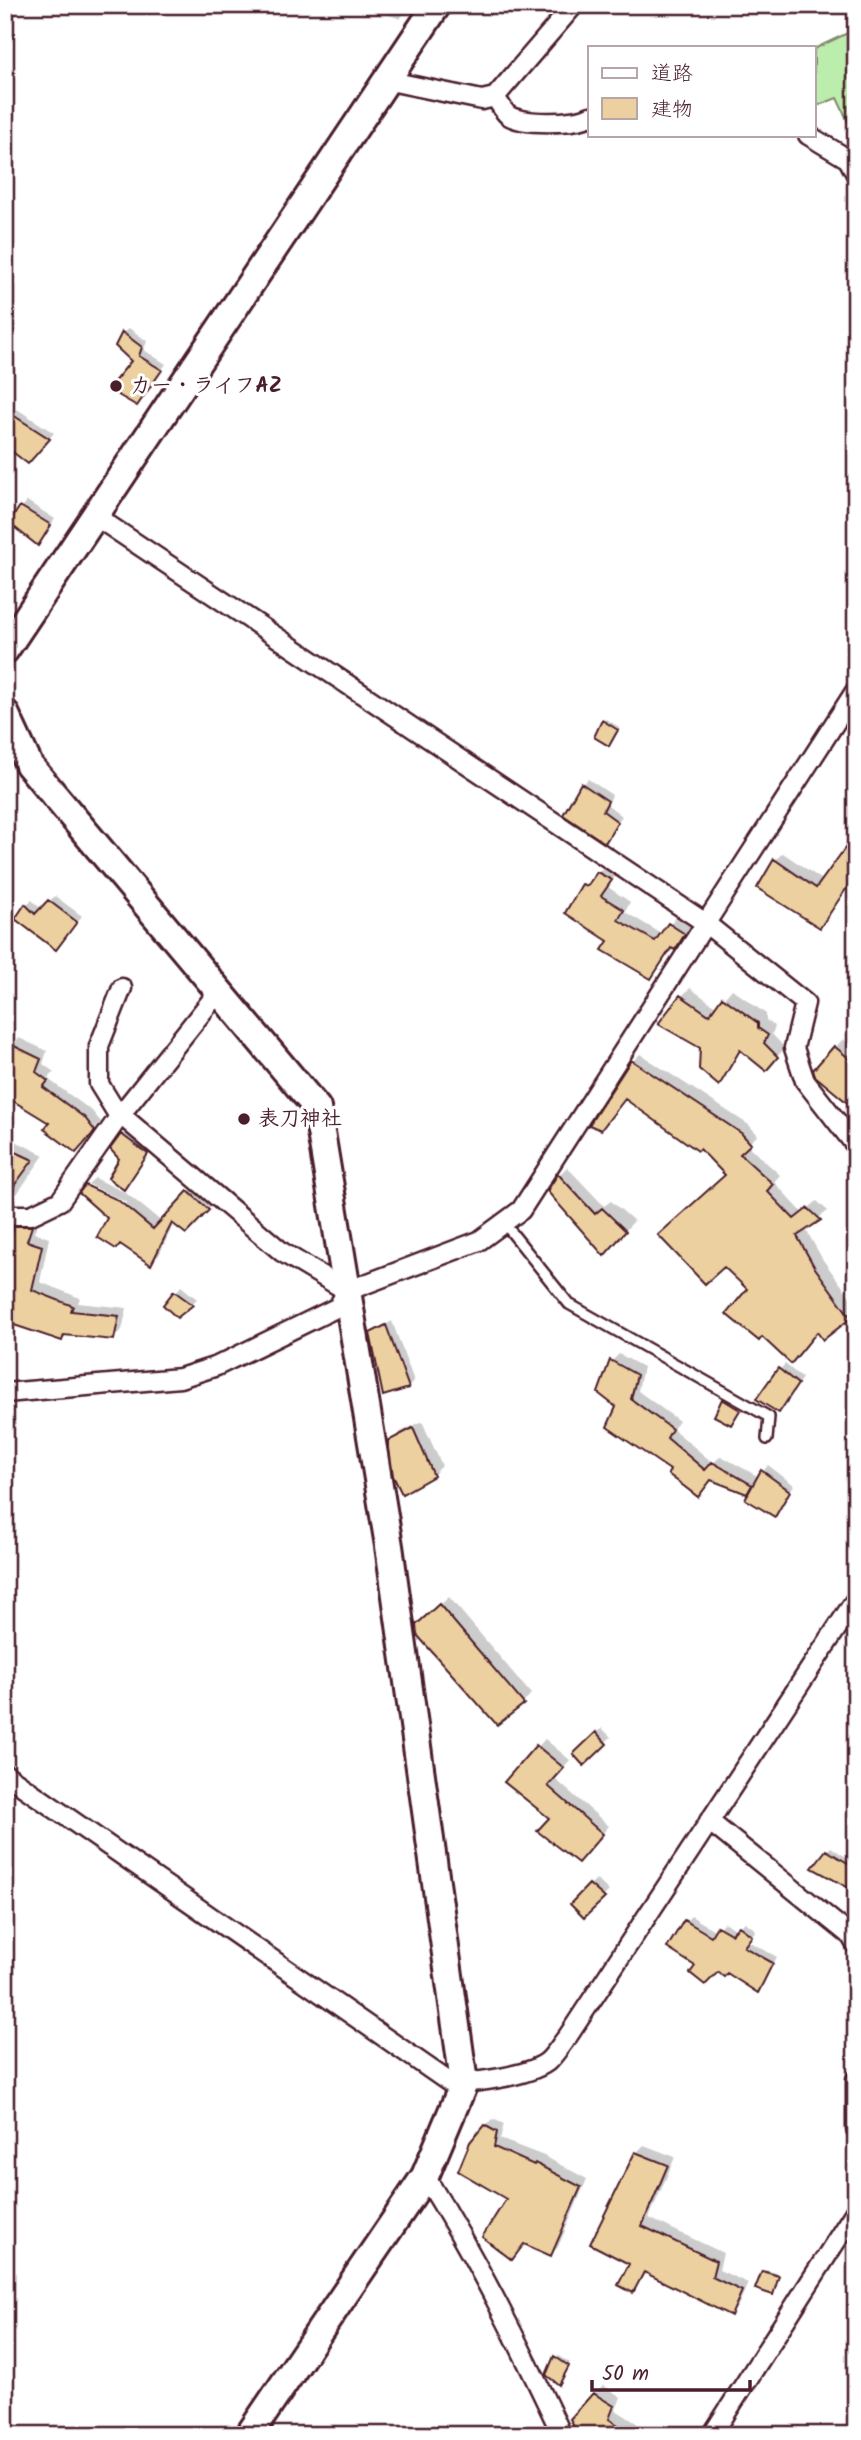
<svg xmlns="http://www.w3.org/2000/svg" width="861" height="2440" font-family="Kalam,'Klee One',sans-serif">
<rect width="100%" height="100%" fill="#fff"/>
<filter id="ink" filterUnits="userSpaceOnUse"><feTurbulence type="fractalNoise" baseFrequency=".0143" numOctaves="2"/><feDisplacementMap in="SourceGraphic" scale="14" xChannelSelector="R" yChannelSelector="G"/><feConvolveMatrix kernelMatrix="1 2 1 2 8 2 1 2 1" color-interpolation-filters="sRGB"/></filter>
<g filter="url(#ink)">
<!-- green -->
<path fill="#bbedad" stroke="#82866c" stroke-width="2" d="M 856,29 L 856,130 L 853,132 L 837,98 L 814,107 L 814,49 Z"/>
<!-- shadow -->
<path fill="#0003" d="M 391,5 L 409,5 L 400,19 L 387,14 Z
M 536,5 L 555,5 L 546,14 Z
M 129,328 L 147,341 L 144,350 L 166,364 L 137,404 L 133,361 L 123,333 Z
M 17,409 L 54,433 L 28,462 L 11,414 Z
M 27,501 L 55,519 L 38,543 L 11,523 Z
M 606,719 L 619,727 L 611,741 L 604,721 Z
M 588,779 L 612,795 L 608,805 L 622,816 L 605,840 L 583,784 Z
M 783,853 L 824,881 L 850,885 L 820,926 L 775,860 Z
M 606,866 L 618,872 L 608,887 L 630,902 L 625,912 L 662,934 L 677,916 L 692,926 L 651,976 L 611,940 L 584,885 Z
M 55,896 L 82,916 L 61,942 L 26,906 L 32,900 L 41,909 Z
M 690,988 L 717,1007 L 732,989 L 766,1014 L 766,1020 L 775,1026 L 772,1034 L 785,1048 L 774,1060 L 743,1042 L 723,1076 L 727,1076 L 719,1084 L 682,996 Z
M 19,1038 L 47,1051 L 43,1064 L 54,1072 L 48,1079 L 92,1111 L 101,1122 L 83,1144 L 51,1123 L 12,1045 Z
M 843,1039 L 856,1050 L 856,1107 L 815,1070 Z
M 640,1054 L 749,1125 L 758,1135 L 747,1145 L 780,1175 L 774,1182 L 803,1213 L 817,1201 L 828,1211 L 805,1228 L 823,1260 L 856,1305 L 856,1311 L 824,1337 L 818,1330 L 749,1289 L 727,1175 L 632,1062 Z
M 128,1130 L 152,1148 L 124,1188 L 122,1135 Z
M 5,1136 L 44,1155 L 17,1194 L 5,1202 Z
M 567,1167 L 604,1206 L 611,1201 L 634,1221 L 612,1245 L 559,1175 Z
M 95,1178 L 126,1193 L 162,1222 L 197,1184 L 216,1201 L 186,1232 L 174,1223 L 159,1255 L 151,1262 L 81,1193 L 87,1186 L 125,1205 L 126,1202 L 88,1184 Z
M 24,1219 L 38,1222 L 34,1233 L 49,1238 L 40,1282 L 80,1298 L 78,1303 L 127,1308 L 122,1330 L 113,1338 L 67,1334 L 61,1339 L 5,1320 L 16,1227 Z
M 181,1286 L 197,1299 L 177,1316 L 166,1304 Z
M 392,1321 L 414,1381 L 408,1386 L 372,1334 Z
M 619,1354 L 643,1367 L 638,1391 L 679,1421 L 673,1429 L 713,1463 L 721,1456 L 759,1477 L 768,1465 L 794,1485 L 775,1515 L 754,1485 L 747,1492 L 712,1478 L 698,1495 L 673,1469 L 618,1407 L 612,1361 Z
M 785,1364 L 802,1378 L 779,1411 L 780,1370 Z
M 726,1398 L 741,1407 L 733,1421 L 717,1415 Z
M 422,1421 L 442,1466 L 433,1475 L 390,1442 L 399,1433 Z
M 449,1597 L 531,1694 L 523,1703 L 427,1617 Z
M 602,1728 L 611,1737 L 584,1763 L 575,1754 Z
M 545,1739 L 570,1760 L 554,1778 L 609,1826 L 585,1854 L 552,1818 L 506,1782 Z
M 831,1847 L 856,1864 L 856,1890 L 827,1851 Z
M 596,1879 L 609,1891 L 584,1916 L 572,1904 Z
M 691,1916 L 716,1931 L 724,1922 L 737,1930 L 745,1922 L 756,1930 L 748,1941 L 777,1957 L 758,1991 L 727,1971 L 698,1966 L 686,1921 Z
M 493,2119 L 504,2124 L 500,2139 L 544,2156 L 587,2179 L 558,2247 L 551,2254 L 525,2242 L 485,2126 Z
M 644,2145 L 675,2157 L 649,2218 L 723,2253 L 719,2270 L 748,2283 L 738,2306 L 731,2313 L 647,2271 L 633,2291 L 636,2153 Z
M 766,2270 L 780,2274 L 773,2293 L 764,2272 Z
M 558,2355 L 570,2363 L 561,2380 L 556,2357 Z
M 603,2385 L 621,2397 L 616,2410 L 655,2435 L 580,2435 L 594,2394 Z"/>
<!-- building -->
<path fill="#edd0a0" stroke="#4a1f2b" stroke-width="2" d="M 122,332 L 142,347 L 139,356 L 162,370 L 137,406 L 108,389 L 131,361 L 115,346 Z
M 5,410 L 50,439 L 28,464 L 5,446 Z
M 20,506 L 51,525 L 38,546 L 9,523 Z
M 602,720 L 618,730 L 609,746 L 594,737 Z
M 581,783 L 608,801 L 603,811 L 618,822 L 605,843 L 563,815 Z
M 856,833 L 856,891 L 848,886 L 820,928 L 757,888 L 774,859 L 816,888 Z
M 597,872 L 612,880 L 601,896 L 624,910 L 618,920 L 655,941 L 668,923 L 685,934 L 675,950 L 671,948 L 651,979 L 602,950 L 608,941 L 565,913 L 582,884 L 587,886 Z
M 48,900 L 77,922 L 56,950 L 15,919 L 25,904 L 35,914 Z
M 680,995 L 709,1015 L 722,997 L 758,1023 L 758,1028 L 768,1035 L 764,1043 L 778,1057 L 766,1071 L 740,1050 L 719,1086 L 699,1069 L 700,1048 L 658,1024 Z
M 10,1044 L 41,1059 L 36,1072 L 48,1081 L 43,1087 L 85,1118 L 95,1131 L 76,1153 L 44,1129 L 49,1123 L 5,1096 L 5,1053 Z
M 834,1046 L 856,1064 L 856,1110 L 815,1076 L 813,1070 Z
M 631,1060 L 741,1133 L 751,1144 L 740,1154 L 773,1184 L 767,1191 L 794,1219 L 808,1208 L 821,1220 L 797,1236 L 815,1268 L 851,1318 L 823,1340 L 817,1332 L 791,1364 L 762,1337 L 759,1341 L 726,1314 L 747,1289 L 724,1267 L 705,1284 L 658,1235 L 725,1175 L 700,1149 L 698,1151 L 625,1099 L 601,1130 L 589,1125 Z
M 121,1134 L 148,1154 L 124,1190 L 108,1178 L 119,1159 L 110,1149 Z
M 5,1147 L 33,1160 L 5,1198 Z
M 558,1174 L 595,1214 L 602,1208 L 626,1231 L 604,1256 L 547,1191 Z
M 85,1185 L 118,1200 L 153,1229 L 188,1191 L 209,1210 L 186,1234 L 172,1223 L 151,1265 L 120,1244 L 116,1249 L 97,1237 L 107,1218 L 79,1193 Z
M 14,1226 L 32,1226 L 27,1241 L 42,1246 L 32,1290 L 73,1306 L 71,1311 L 119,1316 L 114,1340 L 64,1335 L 62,1341 L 5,1322 L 5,1259 Z
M 174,1291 L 193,1305 L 177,1318 L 163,1305 Z
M 386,1325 L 409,1388 L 383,1396 L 370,1333 Z
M 610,1360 L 637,1375 L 631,1399 L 672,1429 L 667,1438 L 705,1470 L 712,1462 L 752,1485 L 747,1494 L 711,1480 L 698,1497 L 668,1474 L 670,1470 L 607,1427 L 616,1407 L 598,1393 Z
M 778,1368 L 798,1384 L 779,1413 L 756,1399 Z
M 722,1399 L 740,1410 L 731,1425 L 714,1416 Z
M 413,1428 L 434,1476 L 402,1494 L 393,1476 L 388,1441 Z
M 761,1470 L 790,1491 L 775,1517 L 745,1499 Z
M 439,1604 L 524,1704 L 497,1725 L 417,1635 L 416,1625 Z
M 596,1732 L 607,1744 L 584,1766 L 573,1754 Z
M 536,1745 L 564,1768 L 548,1786 L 603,1834 L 578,1863 L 537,1831 L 549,1818 L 504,1782 Z
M 826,1850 L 856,1868 L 856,1892 L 812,1868 Z
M 589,1884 L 605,1898 L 584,1918 L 570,1904 Z
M 684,1920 L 711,1936 L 717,1926 L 731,1934 L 739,1926 L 752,1936 L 744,1947 L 773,1963 L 758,1993 L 727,1973 L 724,1977 L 718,1972 L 705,1985 L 690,1973 L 695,1966 L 667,1948 Z
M 484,2125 L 497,2132 L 494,2147 L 534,2165 L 535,2163 L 581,2187 L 551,2256 L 524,2244 L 512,2260 L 482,2237 L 506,2199 L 458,2171 L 470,2142 Z
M 635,2152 L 668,2165 L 642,2226 L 716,2261 L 712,2277 L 742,2291 L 731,2316 L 644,2272 L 633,2293 L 618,2285 L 629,2264 L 590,2244 Z
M 762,2271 L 779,2276 L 773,2295 L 755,2289 Z
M 554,2356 L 569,2366 L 559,2385 L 546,2375 Z
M 593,2393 L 614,2406 L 609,2419 L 633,2435 L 578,2435 L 570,2419 Z"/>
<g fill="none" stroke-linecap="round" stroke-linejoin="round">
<defs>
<path id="lane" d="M 504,1223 L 569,1304 L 769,1417 L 767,1439"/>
<path id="street" d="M 385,80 L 482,100 L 495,97 L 574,5
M 495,97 C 499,102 503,111 508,115 C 521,125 576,124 590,116
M 808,135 L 848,159 L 856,174
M 95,516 L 704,922 L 805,1003 L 794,1048 L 805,1081 L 856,1146
M 122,988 L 99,1046 L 99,1084 L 115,1110 L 282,1252 L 347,1291 L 479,1241 L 521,1210 L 856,690
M 5,1215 L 31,1215 L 60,1201 L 121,1114 L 219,991
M 5,1393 L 180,1378 L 217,1366 L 338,1307 L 347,1291
M 5,1774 L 449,2082 C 473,2084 528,2076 547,2062 C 555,2055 561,2044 568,2036 L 856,1599
M 709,1821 L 851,1936 L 856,1945
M 856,2080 L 856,2129
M 425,2176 C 477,2259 520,2346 562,2435
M 712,2435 L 856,2210"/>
<path id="secondary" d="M 5,650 L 437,5
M 5,713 L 29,765 L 317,1108 L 389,1546 L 464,2083 L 425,2176 L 249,2435"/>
</defs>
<!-- lane casing -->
<use href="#lane" stroke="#4a1f2b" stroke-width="14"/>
<!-- street casing -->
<use href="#street" stroke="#4a1f2b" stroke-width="23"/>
<!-- secondary casing -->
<use href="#secondary" stroke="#4a1f2b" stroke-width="32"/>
<!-- lane -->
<use href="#lane" stroke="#fff" stroke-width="9"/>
<!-- street -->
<use href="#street" stroke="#fff" stroke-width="18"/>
<!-- secondary -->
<use href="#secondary" stroke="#fff" stroke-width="26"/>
</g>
</g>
<!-- markers -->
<g fill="#4a1f2b" stroke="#fff" stroke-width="2.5">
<circle cx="116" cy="386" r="7"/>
<circle cx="244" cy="1119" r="7"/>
</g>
<g text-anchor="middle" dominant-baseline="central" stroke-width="6" stroke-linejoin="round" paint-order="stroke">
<!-- poi labels -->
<g font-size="21" font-weight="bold" fill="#4a1f2b" stroke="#fff" text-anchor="start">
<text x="130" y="386">カー・ライフAZ</text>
<text x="258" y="1119">表刀神社</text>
</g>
</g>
<!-- margin -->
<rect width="861" height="2440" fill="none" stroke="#fff" stroke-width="28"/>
<rect x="14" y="14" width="833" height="2412" fill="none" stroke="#4a1f2b" stroke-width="2.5" filter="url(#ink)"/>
<!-- legend -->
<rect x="588" y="46" width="228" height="91" fill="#ffffff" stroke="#b7a5aa" stroke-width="2"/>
<rect x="602" y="68" width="35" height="10" fill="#ffffff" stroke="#b7a5aa" stroke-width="2"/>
<text x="651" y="80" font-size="21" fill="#4a1f2b">道路</text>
<rect x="602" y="98" width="35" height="21" fill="#edd0a0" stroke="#b7a5aa" stroke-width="2"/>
<text x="651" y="116" font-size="21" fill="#4a1f2b">建物</text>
<!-- scale -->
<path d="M592 2380v10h158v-10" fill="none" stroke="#4a1f2b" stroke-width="3.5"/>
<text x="602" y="2380" font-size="21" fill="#4a1f2b" stroke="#ffffff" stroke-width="5" paint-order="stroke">50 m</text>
</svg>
